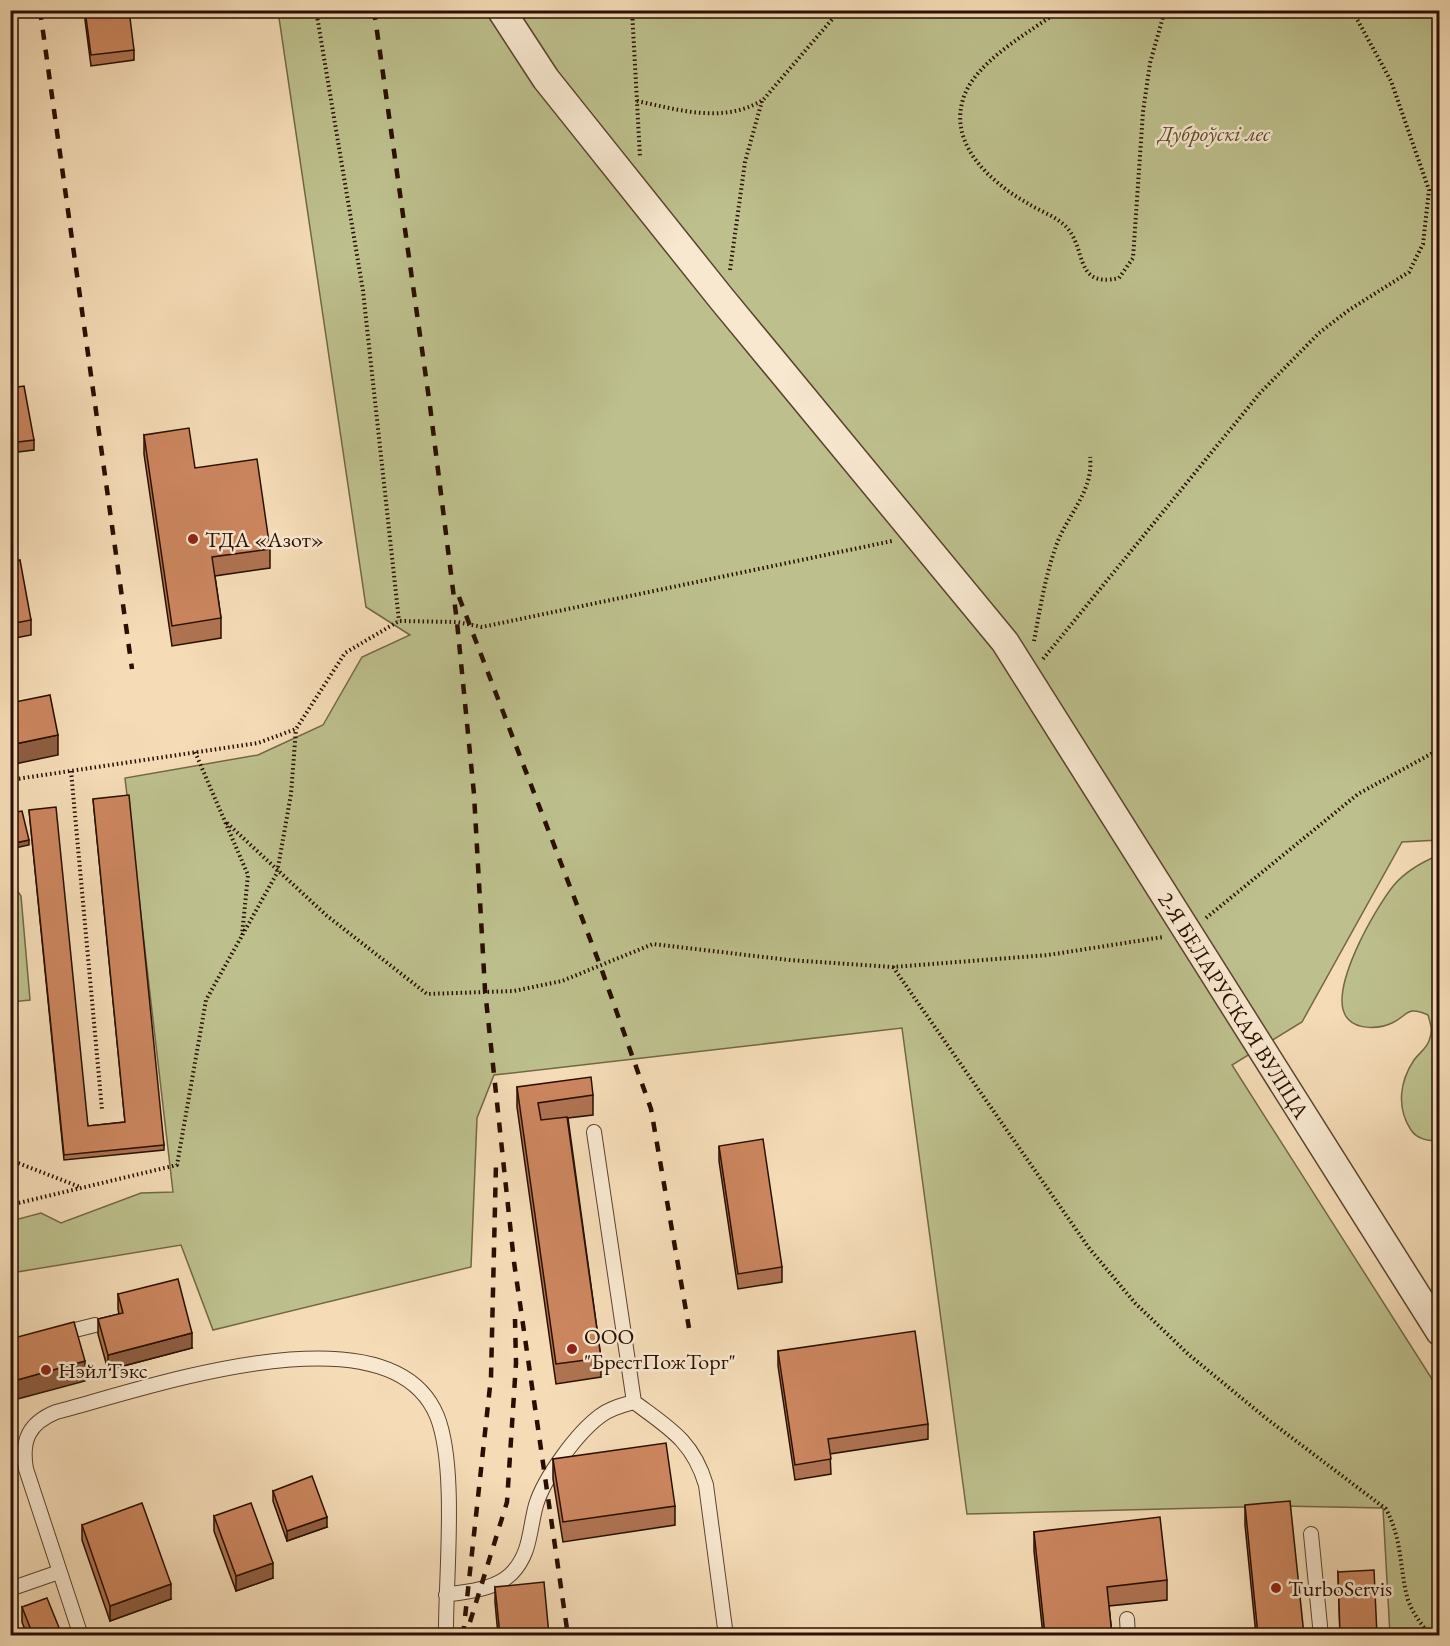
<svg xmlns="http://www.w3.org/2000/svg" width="1450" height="1646" font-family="'EB Garamond',serif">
<rect width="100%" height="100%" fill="#f5dcb7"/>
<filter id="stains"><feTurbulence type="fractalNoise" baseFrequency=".00333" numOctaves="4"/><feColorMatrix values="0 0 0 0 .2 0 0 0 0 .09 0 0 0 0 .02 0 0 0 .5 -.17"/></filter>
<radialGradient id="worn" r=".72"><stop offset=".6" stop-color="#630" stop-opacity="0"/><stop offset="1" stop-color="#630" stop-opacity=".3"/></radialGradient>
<!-- green -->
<path fill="#bdc08d" stroke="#736746" stroke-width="1.5" d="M 278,11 L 1439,11 L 1439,840 L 1402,842 L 1302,1022 L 1232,1065 L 1439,1390 L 1439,1635 L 1390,1635 L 1383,1508 L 1280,1506 L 967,1514 L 902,1028 L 494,1075 L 477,1118 L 471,1267 L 213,1330 L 181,1245 L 11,1273 L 11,1221 L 41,1213 L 61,1223 L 141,1193 L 173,1192 L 125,778 L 258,755 L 323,725 L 362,657 L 410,635 L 366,607 Z
M 1439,855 L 1440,1140 C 1429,1142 1417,1139 1411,1130 C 1396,1107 1400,1081 1414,1060 C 1419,1053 1426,1049 1429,1041 C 1433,1031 1431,1025 1428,1015 C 1406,1005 1408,1016 1392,1023 C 1379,1029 1358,1030 1348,1019 C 1325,994 1376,907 1394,885 C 1406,871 1422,862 1439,855 Z
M 10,880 L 21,896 L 30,1000 L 11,1002 Z"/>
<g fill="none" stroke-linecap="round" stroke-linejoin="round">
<defs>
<path id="lane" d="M 59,1334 L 95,1325
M 634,1402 C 669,1428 693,1441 706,1485 L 726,1636
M 1311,1534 L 1321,1636
M 10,1589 L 59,1572
M 446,1595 C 468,1591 494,1590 511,1574 C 531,1554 529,1530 536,1505 C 544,1478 577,1433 600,1416 C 610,1408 623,1405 634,1402 L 594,1132
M 1127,1619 L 1128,1636
M 81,1636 L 26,1469 C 21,1440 29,1423 56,1412 C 142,1390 390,1301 437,1416 C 457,1466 446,1573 446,1629"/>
<g id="street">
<path id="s1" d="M 501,10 L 546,79 L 721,298 L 1005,642 L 1440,1332"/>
</g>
</defs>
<!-- lane casing -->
<use href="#lane" stroke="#5c422e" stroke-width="16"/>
<!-- street casing -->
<use href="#street" stroke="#5c422e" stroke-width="30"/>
<!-- path -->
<path stroke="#290e00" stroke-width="4" stroke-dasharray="1.5 3" stroke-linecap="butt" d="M 316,10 L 363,291 L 399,621
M 632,10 L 640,157
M 1060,10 C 1029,33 971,63 962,103 C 951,147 992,183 1027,203 C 1038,210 1052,215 1062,223 C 1089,244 1071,289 1119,278 L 1133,258 L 1143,112 L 1150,63 L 1165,10
M 637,101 C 680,110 723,124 763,100 L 840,10
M 730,270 L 745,162 L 762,101
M 1034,641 C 1040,609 1045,577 1056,546 C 1067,515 1094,491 1090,457
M 1043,659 L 1260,393 L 1319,333 L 1349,310 L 1409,272 L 1423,244 L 1429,190 L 1391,81 L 1352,10
M 195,752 L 248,875 L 242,935
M 71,771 L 102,1110
M 10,780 L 258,743 L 296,729 L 345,653 L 399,621 L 457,622 L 482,627 L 892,541
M 227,823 L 326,915 L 427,994 L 514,991 L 562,981 L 653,944 L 789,960 L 893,967 L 1048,955 L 1163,937
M 1206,918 L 1358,794 L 1440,749
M 893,967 L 1089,1248 L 1135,1303 L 1188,1354 L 1267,1419 L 1386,1509 C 1403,1541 1399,1568 1408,1600 C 1413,1614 1422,1625 1431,1636
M 10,1160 L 80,1187
M 10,1205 L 177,1165 L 206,1000 L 277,873 L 291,794 L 296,729"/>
<!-- lane -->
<use href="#lane" stroke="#f8e8d0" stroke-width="14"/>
<!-- street -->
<use href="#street" stroke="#f8e8d0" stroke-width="27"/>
<!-- rail -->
<path stroke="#290e00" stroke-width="4.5" stroke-dasharray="10 10" stroke-linecap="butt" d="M 40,10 L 132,669
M 374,10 L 430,406 L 457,622 L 474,794 L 485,990 L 514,1262 L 568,1636
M 459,597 L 600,965 L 651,1109 L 689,1328
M 470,1622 L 507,1502 L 516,1363 L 515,1319
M 463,1636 L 491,1377 L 496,1163"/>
</g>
<!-- wall -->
<path fill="#af7352" stroke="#290e00" stroke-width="1.5" d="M 85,10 L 134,50 L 134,60 L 91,66 L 85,20 Z
M 10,388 L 34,440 L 34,450 L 10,453 Z
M 144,435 L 195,468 L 270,549 L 270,568 L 215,576 L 221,618 L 221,638 L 172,646 L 144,454 Z
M 10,562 L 31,620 L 31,635 L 10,639 Z
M 93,799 L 164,1145 L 164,1150 L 64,1160 L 29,810 L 88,1126 L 125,1122 Z
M 517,1087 L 593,1095 L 593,1115 L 568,1118 L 601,1358 L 601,1377 L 556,1384 L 517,1107 Z
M 719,1146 L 782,1267 L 782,1282 L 738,1289 L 719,1161 Z
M 118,1294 L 192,1348 L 108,1370 L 98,1334 L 98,1319 L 119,1314 L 118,1309 Z
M 778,1351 L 928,1424 L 928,1439 L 830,1454 L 831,1474 L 795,1480 L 778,1366 Z
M 553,1459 L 675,1506 L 675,1525 L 563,1542 L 553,1479 Z
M 273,1491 L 327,1527 L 287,1541 L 273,1501 Z
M 1245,1505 L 1304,1635 L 1256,1635 L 1245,1525 Z
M 214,1516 L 273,1578 L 236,1591 L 214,1531 Z
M 82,1525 L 171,1599 L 110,1621 L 82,1540 Z
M 1034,1532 L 1167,1580 L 1167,1600 L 1109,1606 L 1112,1635 L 1043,1635 L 1034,1551 Z
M 1338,1572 L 1377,1635 L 1340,1635 Z
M 495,1587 L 549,1635 L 498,1635 L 495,1602 Z
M 22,1607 L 62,1635 L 27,1635 L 22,1622 Z"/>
<!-- shaded-wall -->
<path fill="#8f5e42" stroke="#290e00" stroke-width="1.5" d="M 58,735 L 58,755 L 10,765 L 10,745 Z
M 29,840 L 29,845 L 10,849 L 10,844 Z
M 192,1333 L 192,1348 L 108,1370 L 108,1355 Z
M 85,1361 L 85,1381 L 10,1401 L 10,1382 Z
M 327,1517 L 327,1527 L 287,1541 L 287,1531 Z
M 273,1563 L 273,1578 L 236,1591 L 236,1576 Z
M 171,1584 L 171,1599 L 110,1621 L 110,1606 Z"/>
<!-- building -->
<path fill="#cc865f" stroke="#290e00" stroke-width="1.5" d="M 85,10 L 129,10 L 134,50 L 91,55 Z
M 24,386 L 34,440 L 10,443 L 10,388 Z
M 189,428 L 195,468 L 257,459 L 270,549 L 212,557 L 221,618 L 172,626 L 144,435 Z
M 20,560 L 31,620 L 10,624 L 10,562 Z
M 50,695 L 58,735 L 10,745 L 10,703 Z
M 129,795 L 164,1145 L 64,1155 L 29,810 L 56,807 L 88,1126 L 125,1122 L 93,799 Z
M 22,811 L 29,840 L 10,844 L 10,813 Z
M 591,1077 L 593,1095 L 538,1103 L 541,1120 L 567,1117 L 601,1358 L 556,1364 L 517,1087 Z
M 763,1139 L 782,1267 L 738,1274 L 719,1146 Z
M 178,1279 L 192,1333 L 108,1355 L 98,1319 L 123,1313 L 118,1294 Z
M 74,1322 L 85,1361 L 10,1382 L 10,1339 Z
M 915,1331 L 928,1424 L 828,1439 L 831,1459 L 795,1465 L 778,1351 Z
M 666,1443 L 675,1506 L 563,1522 L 553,1459 Z
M 312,1476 L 327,1517 L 287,1531 L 273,1491 Z
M 1290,1501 L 1304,1635 L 1258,1635 L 1245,1505 Z
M 142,1503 L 171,1584 L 110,1606 L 82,1525 Z
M 251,1503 L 273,1563 L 236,1576 L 214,1516 Z
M 1160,1517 L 1167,1580 L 1107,1587 L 1112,1635 L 1045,1635 L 1034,1532 Z
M 1374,1570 L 1377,1635 L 1340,1635 L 1338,1572 Z
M 544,1582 L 549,1635 L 500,1635 L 495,1587 Z
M 47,1598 L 62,1635 L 33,1635 L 22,1607 Z"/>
<!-- markers -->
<g fill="#8f2418" stroke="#f8e8d0" stroke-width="2">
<circle cx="193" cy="539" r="6"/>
<circle cx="572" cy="1349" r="6"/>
<circle cx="46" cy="1370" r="6"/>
<circle cx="1276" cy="1588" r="6"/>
</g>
<g text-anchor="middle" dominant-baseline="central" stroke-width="5" stroke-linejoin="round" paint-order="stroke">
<!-- park labels -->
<g font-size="22" font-style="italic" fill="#5d4c31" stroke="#f8e8d0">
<text x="1214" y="133">Дуброўскі лес</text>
</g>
<!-- poi labels -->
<g font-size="22" fill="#290e00" stroke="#f8e8d0" text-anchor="start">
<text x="205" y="539">ТДА «Азот»</text>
<text x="584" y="1336">ООО<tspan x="584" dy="25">"БрестПожТорг"</tspan></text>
<text x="58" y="1370">НэйлТэкс</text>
<text x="1288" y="1588">TurboServis</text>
</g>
<!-- street labels -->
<g font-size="22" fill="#290e00" stroke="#f8e8d0">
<text stroke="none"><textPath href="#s1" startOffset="1238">2-Я БЕЛАРУСКАЯ ВУЛІЦА</textPath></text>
</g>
</g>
<!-- margin -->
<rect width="1450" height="1646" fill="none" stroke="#f5dcb7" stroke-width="36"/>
<rect x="12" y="12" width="1426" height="1622" fill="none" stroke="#290e00" stroke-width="3"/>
<rect x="18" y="18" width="1414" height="1610" fill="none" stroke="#290e00" stroke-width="1.5"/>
<rect width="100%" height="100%" filter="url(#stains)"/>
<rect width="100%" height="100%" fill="url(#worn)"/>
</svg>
